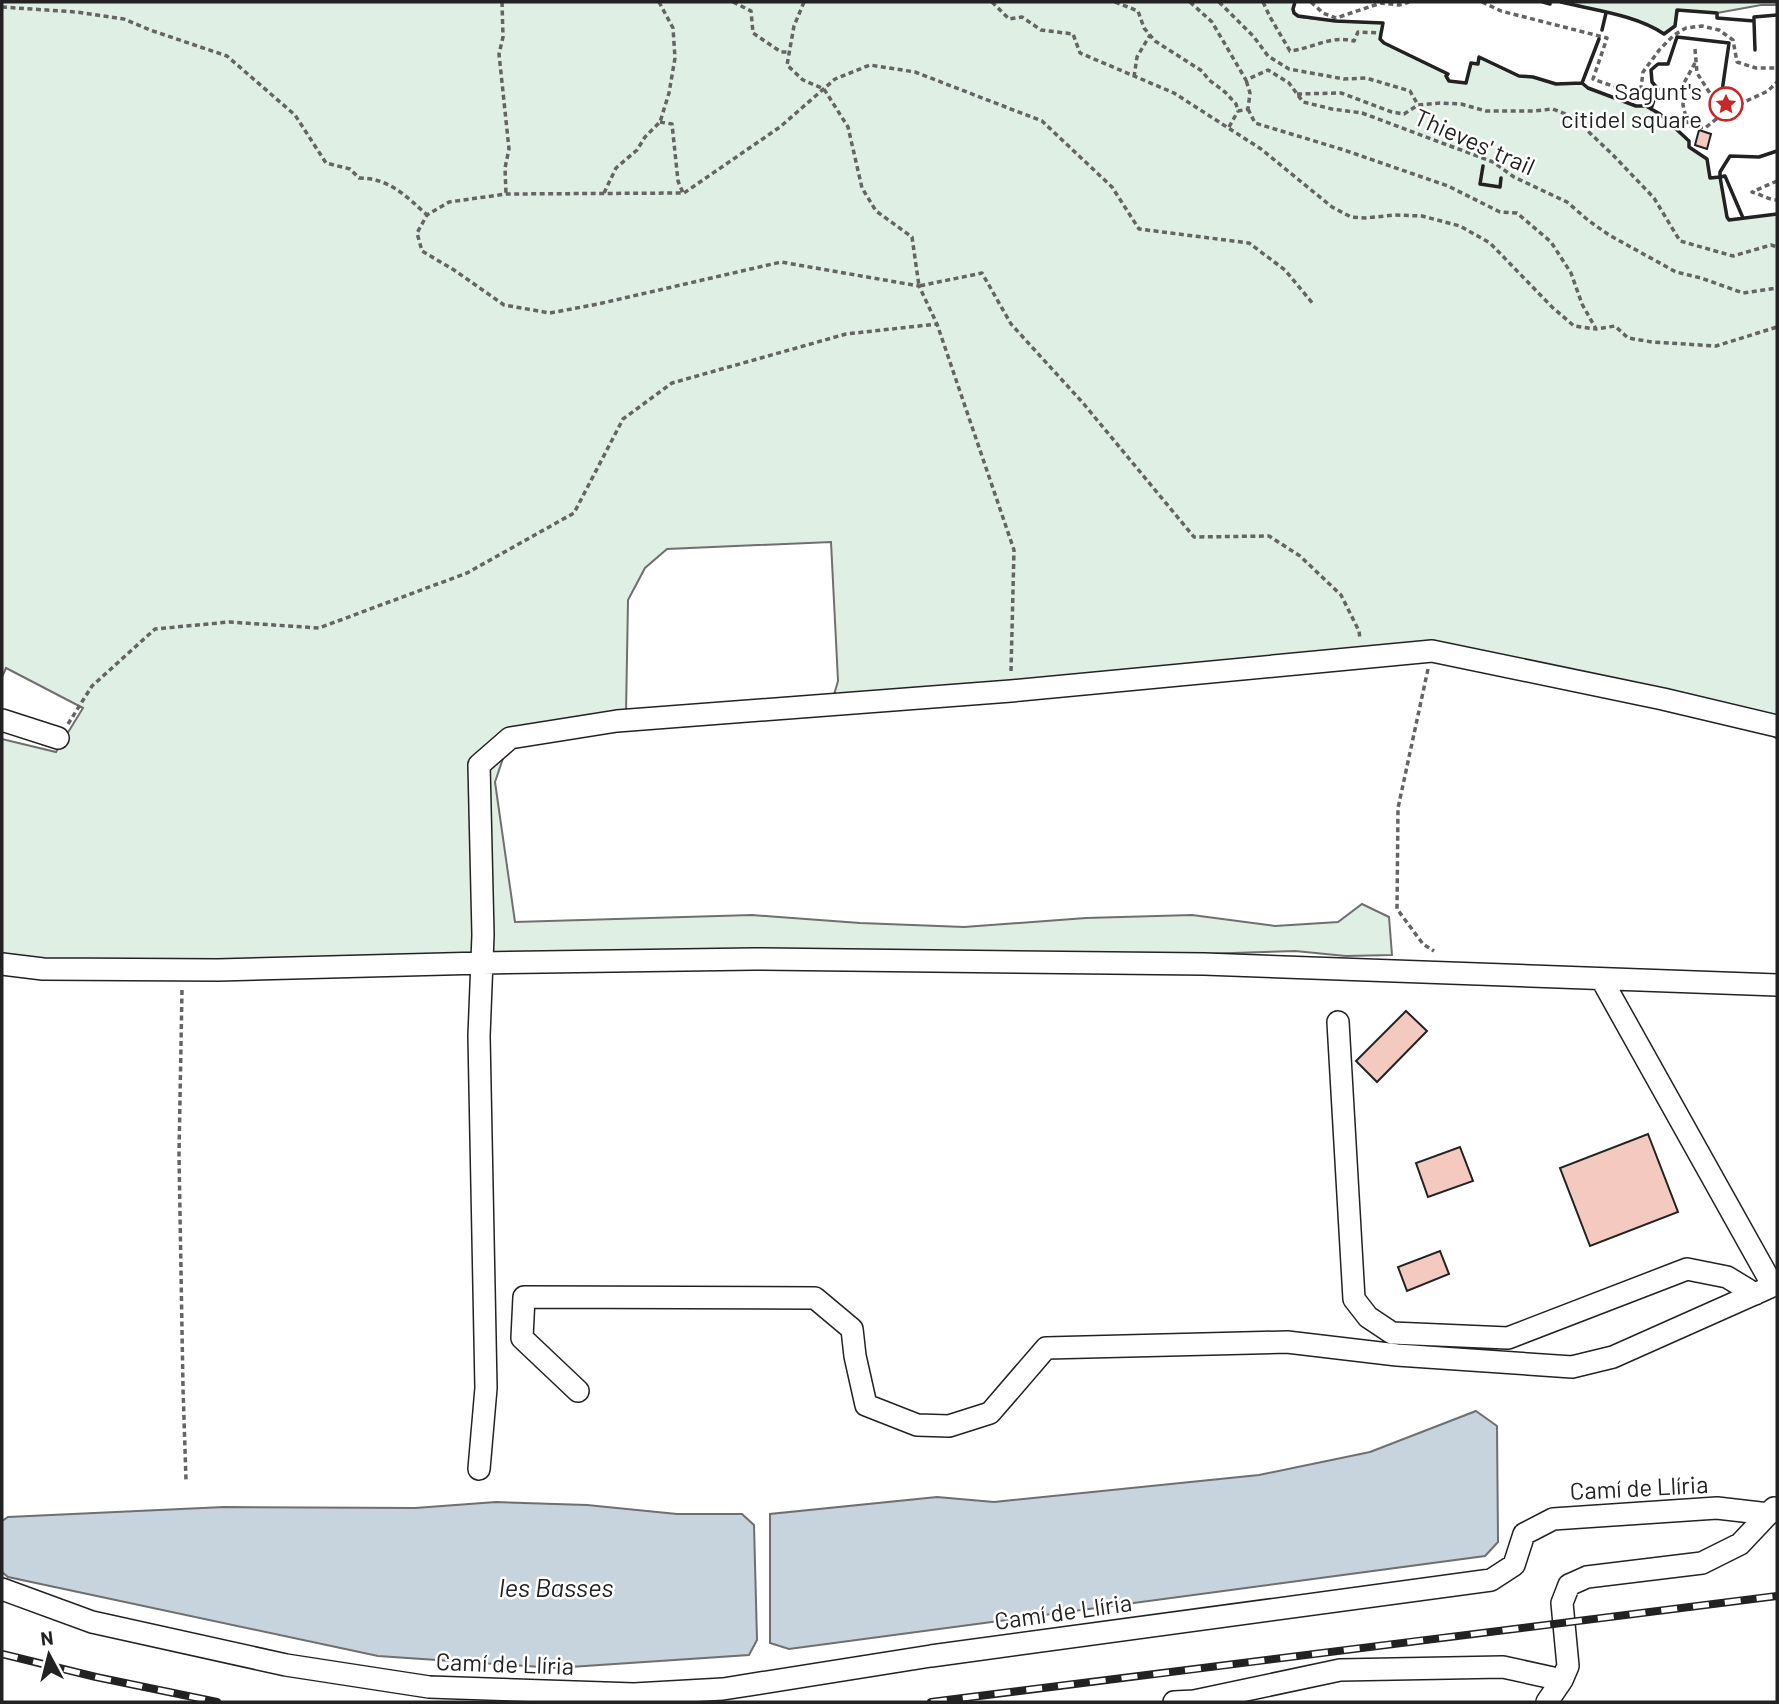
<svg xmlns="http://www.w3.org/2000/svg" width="1779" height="1704" font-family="Barlow,sans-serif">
<rect width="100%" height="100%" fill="#fff"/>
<!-- green -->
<path fill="#e0efe3" stroke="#6f6f6f" stroke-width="2" d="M 2,2 L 1295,2 L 1293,9 L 1294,13 L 1299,17 L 1335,21 L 1383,23 L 1380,39 L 1384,43 L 1448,74 L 1446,76 L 1449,81 L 1466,83 L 1471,63 L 1478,64 L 1479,57 L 1519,76 L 1533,77 L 1556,84 L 1582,83 L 1588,88 L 1636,106 L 1646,106 L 1660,114 L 1689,141 L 1689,147 L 1707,159 L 1710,178 L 1720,177 L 1727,217 L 1729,220 L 1777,214 L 1777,739 L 1756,721 L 1432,651 L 831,705 L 838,681 L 831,542 L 667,549 L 645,568 L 628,600 L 626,714 L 510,738 L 495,782 L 515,922 L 752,915 L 860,923 L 964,927 L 1086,918 L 1192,915 L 1275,926 L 1338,922 L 1362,904 L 1389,917 L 1392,955 L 1346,956 L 1295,951 L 1201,954 L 2,973 L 2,739 L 56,752 L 83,708 L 6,668 L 2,677 Z
M 1561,2 L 1777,2 L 1777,5 L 1761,5 L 1717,13 L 1678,10 L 1675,26 L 1664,34 C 1637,15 1593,10 1561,2 Z"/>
<!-- water -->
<path fill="#c7d3dd" stroke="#6f6f6f" stroke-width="2" d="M 1476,1411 L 1497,1426 L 1498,1542 L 1485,1556 L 789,1649 L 770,1643 L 770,1514 L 937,1497 L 994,1502 L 1259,1475 L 1370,1452 Z
M 496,1502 L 587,1505 L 677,1514 L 742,1514 L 754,1525 L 757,1640 L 749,1655 L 555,1668 L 378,1656 L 8,1577 L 2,1572 L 2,1521 L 8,1517 L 224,1507 L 415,1508 Z"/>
<!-- building -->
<path fill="#f3c9c0" stroke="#222" stroke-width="2" d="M 1699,130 L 1711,134 L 1707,149 L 1695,145 Z
M 1406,1011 L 1427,1031 L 1377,1082 L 1356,1061 Z
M 1648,1134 L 1678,1212 L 1590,1246 L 1560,1168 Z
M 1460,1147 L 1473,1181 L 1428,1197 L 1416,1163 Z
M 1440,1251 L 1449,1274 L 1407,1291 L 1398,1267 Z"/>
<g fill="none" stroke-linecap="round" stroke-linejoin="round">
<defs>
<path id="minor" d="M 2,720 L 58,738
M 2,964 L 43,969 L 218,970 L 482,963 L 754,959 L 1204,964 L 1777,985
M 1602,980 L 1773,1286
M 1338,1022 L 1354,1299 L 1368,1317 L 1392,1333 L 1508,1338 L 1687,1269 L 1727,1277 L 1755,1294
M 578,1391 L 522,1338 L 524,1297 L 815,1298 L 852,1329 L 855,1356 L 866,1405 L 917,1425 L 949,1426 L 990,1413 L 1046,1348 L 1287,1342 L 1397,1355 L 1572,1367 L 1613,1357 L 1777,1284
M 479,1469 L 486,1388 L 479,1036 L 483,935 L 479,765 L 510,738 L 617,721 L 1011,691 L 1432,651 L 1663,699 L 1777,726
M 2,1589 L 92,1622 L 286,1665 L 429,1687 L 634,1694 L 723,1689 L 931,1656 L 1491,1580 L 1514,1565 L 1524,1534 L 1553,1519 L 1717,1508 L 1769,1514
M 1174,1702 L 1194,1701 L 1340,1670 L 1503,1667 L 1562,1680
M 1547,1702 L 1562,1680 L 1568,1666 L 1562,1603 L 1569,1585 L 1587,1577 L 1702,1563 L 1740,1544 L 1774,1508"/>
</defs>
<!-- minor casing -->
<use href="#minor" stroke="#222" stroke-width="24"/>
<!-- path -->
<path stroke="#646464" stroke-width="3.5" stroke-dasharray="5 3.5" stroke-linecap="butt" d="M 502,2 L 503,37 L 499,54 L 509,149 L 505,168 L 506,194
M 733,2 L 751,11 L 753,33 L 781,52 L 787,52
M 804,2 L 794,26 L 787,65 L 803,80 L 824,89 L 848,127 L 862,188 L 876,211 L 912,237 L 919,286 L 982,273 L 1011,324 L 1083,403 L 1194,537 L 1269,536 L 1300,556 L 1341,595 L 1359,631 L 1360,639
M 992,2 L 1009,19 L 1022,17 L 1041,30 L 1073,34 L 1080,53 L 1174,93 L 1261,149 L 1332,207 L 1351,217 L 1365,218 L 1395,215 L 1422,216 L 1460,226 L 1490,243 L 1552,307 L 1574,326 L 1596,329
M 1115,2 L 1138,11 L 1144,28 L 1155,41 L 1202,71 L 1209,80 L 1225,92 L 1236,104 L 1238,111 L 1248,109 L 1250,93 L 1246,80
M 1190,2 L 1212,22 L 1246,80 L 1268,70 L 1289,83 L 1303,102 L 1332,109 L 1362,113 L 1493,162 L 1514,177 L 1567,202 L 1589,221 L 1609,235 L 1676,272 L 1701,278 L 1743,293 L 1777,288
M 1219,2 L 1254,37 L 1268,56 L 1289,69 L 1344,79 L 1366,78 L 1410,91 L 1418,105
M 1263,2 L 1270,17 L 1290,51 C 1314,48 1330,35 1354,41 L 1358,32 L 1381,33
M 1311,2 L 1323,13 L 1336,18 L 1381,3 L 1399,5 L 1409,2
M 1482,2 L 1501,11 L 1607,38 L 1593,79 L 1640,96 L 1643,72 L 1660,49 L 1674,35 L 1686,28 L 1702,26 L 1719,30 L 1733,40 L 1737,62 L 1756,68 L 1777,68
M 2,7 L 76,12 L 124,19 L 150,30 L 227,56 L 295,115 L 326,163 L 350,169 L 359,178 C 389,178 406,196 427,215
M 1695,49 L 1697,73 L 1718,106 L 1731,108 L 1768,91 L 1777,82
M 1695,63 L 1684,83 L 1683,105 L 1688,126 L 1705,128 L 1729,109
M 1134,77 L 1137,57 L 1150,35
M 1297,94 L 1341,93 L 1392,112 L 1404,114 L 1418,105 L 1440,103 L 1461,104 L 1486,111 L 1534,111 L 1553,109 L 1573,117 L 1613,155 L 1654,198 L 1680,241 L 1733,256 L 1771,245 L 1777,247
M 1248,109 L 1255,123 L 1344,150 L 1448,186 L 1500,212 L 1517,213 L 1551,242 L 1571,273 L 1582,304 L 1596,329 L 1615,326 L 1628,338 L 1652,342 L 1716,346 L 1777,327
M 660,122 L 672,124 L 678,181 L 683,193
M 1229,127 L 1238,111
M 1777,181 L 1752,192 C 1760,194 1769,200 1777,200
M 604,193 L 616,168 L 637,150 L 645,137 L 660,122 L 669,93 L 675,58 L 673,28 L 659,2
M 1428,669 L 1398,808 L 1397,909 L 1423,944 L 1434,951
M 1011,671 L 1014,550 L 937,324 L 919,286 L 781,262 L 598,304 L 550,313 L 504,305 L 454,270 L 422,251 L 417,233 L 427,215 L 449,202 L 506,194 L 684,193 L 780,127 L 835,79 L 870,65 L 915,72 L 1042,121 L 1112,187 L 1139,229 L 1249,243 L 1285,270 L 1314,305
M 68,724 L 92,686 L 155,629 L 229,622 L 319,628 L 467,573 L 574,513 L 623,419 L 672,383 L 846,334 L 937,324
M 182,990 L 179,1154 L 183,1388 L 186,1480"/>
<!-- minor -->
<use href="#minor" stroke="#fff" stroke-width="21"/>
<defs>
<path id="rail" d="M 2,1654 L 96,1677 L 217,1702
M 931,1702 L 1777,1596"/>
</defs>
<!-- rail casing -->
<use href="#rail" stroke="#222" stroke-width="8"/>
<!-- rail -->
<use href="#rail" stroke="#fff" stroke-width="5" stroke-dasharray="16" stroke-linecap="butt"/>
<!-- wall -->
<path stroke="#222" stroke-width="3.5" d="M 1295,2 L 1293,9 L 1294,13 L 1298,16 L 1335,21 L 1383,23 L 1380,39 L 1384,43 L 1448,74 L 1446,76 L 1449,81 L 1466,83 L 1471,63 L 1478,64 L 1479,57 L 1519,76 L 1533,77 L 1556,84 L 1582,83 L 1588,88 L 1636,106 L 1646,106 L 1660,114 L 1689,141 L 1689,147 L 1707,159 L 1710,178 L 1720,177 L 1727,217 L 1729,220 L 1777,214
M 1543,2 L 1550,4 L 1550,2
M 1561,2 C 1593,10 1637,15 1664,34 L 1675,26 L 1677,10 L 1717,13 L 1717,18 L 1754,21 L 1754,17 L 1777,15
M 1754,21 L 1755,50
M 1602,30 L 1606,13
M 1582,83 L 1599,39
M 1651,109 L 1658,89 L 1652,82 L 1651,70 L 1658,64 L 1668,64 L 1677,37 L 1729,43 L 1721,98
M 1483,166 L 1480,184 L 1500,187 L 1501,178
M 1743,218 L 1725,176 L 1720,177 L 1720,172 L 1730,156 L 1759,157 L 1777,151"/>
</g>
<!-- icons -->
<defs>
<symbol id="sight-ring" viewBox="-11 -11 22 22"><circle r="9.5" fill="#fff" stroke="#c62828" stroke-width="1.5"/><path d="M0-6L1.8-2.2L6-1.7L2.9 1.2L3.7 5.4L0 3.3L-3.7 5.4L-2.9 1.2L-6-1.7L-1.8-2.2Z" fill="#c62828"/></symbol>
</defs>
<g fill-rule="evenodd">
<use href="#sight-ring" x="1707" y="85" width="38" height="38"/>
</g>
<g text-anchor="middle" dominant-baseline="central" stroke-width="5" stroke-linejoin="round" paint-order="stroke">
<!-- poi labels -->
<g font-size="24" fill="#222" stroke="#fff" text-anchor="end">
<text x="1702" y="90">Sagunt's<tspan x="1702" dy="28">citidel square</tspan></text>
</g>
<!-- street labels -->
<g font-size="24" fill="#222" stroke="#fff">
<text transform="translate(1475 141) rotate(24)">Thieves' trail</text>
<text transform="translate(1639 1487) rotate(-3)">Camí de Llíria</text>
<text transform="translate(1063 1611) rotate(-8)">Camí de Llíria</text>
<text transform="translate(505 1663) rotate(2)">Camí de Llíria</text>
</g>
<!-- water labels -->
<g font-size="26" font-style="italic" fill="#222" stroke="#fff">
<text x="556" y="1586">les Basses</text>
</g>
</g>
<!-- border -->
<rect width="1779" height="1704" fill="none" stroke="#222222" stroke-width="7"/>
<!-- north arrow -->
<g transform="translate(49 1655) rotate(353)" stroke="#ffffff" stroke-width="5" paint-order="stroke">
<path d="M0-5L12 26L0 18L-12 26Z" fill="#222222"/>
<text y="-10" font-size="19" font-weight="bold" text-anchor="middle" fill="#222222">N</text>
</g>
</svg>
